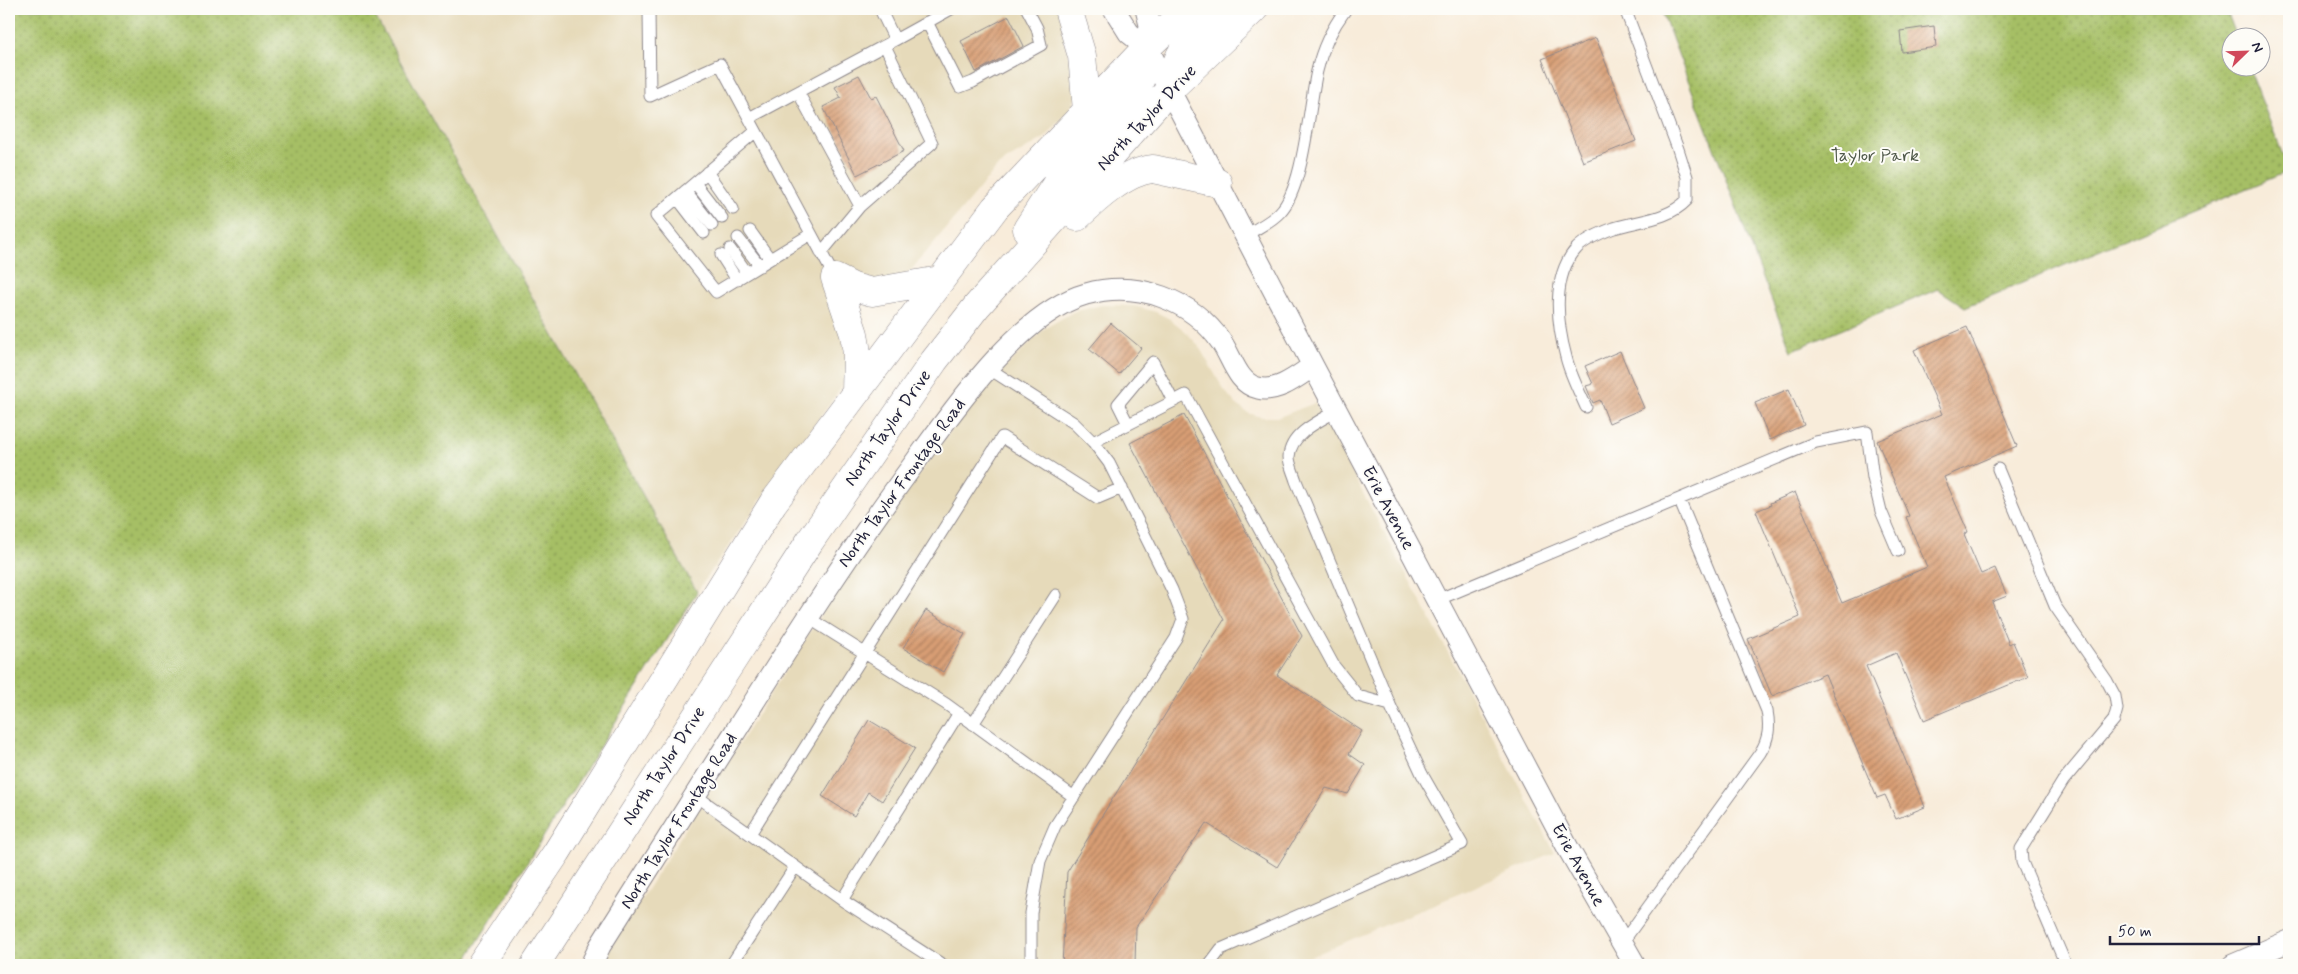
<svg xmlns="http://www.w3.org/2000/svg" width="2298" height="974" font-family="Mynerve,sans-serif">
<defs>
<pattern id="park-dots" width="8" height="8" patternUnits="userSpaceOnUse" patternTransform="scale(1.25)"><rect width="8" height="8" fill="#a6bf65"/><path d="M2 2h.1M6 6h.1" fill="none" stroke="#879b54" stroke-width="1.8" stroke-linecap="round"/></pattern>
<pattern id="building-hatch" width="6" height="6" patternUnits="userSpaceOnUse" patternTransform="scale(1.25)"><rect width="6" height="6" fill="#d89e74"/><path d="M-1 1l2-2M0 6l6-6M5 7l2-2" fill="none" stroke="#af8060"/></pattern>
</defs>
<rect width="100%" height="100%" fill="#fdfcf7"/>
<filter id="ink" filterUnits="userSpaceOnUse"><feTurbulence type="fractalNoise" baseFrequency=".02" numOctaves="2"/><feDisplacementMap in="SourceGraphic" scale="10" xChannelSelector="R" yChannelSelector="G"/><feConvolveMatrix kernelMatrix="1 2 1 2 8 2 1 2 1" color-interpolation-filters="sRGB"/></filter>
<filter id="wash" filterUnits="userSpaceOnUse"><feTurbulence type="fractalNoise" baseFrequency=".0096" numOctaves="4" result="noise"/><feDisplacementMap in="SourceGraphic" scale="20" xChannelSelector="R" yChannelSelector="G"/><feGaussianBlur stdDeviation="1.12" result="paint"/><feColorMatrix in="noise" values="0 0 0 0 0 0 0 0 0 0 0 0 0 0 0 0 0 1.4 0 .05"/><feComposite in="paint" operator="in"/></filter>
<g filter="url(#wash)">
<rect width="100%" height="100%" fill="#f8ecda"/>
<!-- built -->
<path fill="#e6daba" d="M 371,9 L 1060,9 L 1076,96 L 1072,106 L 1046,137 L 999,165 L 911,270 L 904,275 L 878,283 L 840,316 L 848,373 L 841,388 L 765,493 L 697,592 Z
M 1102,305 L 1134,306 L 1156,312 L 1170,319 L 1185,331 L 1198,345 L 1224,390 L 1236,404 L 1248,413 L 1261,417 L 1279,417 L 1315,403 L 1555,853 L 1291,965 L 602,965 L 616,939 L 837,589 L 972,401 L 1044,329 L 1073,312 Z"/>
<!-- park -->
<path fill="url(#park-dots)" stroke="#647050" d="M 9,9 L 371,9 L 697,592 L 463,965 L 9,965 Z
M 1661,9 L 2226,9 L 2237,37 L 2230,38 L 2230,68 L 2249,68 L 2289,171 L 1965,307 L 1938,289 L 1791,351 Z"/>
<g id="blocks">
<!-- building -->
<path fill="url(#building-hatch)" d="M 1009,16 L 1024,46 L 976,72 L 961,41 Z
M 1934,26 L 1936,47 L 1902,52 L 1900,31 Z
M 1596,38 L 1636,141 L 1583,162 L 1542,59 Z
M 859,75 L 871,98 L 876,96 L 904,151 L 857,175 L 823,107 L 841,98 L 835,87 Z
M 1111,323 L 1141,348 L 1119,374 L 1089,349 Z
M 1967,327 L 2017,446 L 1944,477 L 1968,532 L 1964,534 L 1981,574 L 1995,568 L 2007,596 L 1992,602 L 2009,644 L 2013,642 L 2028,677 L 1924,720 L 1896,653 L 1866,666 L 1925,807 L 1896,819 L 1885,795 L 1877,798 L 1825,674 L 1772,696 L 1748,639 L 1800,617 L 1756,511 L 1771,505 L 1770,503 L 1795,492 L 1842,603 L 1927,567 L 1906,517 L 1909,516 L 1877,441 L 1942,414 L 1914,350 Z
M 1620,351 L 1644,408 L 1609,423 L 1600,400 L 1593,403 L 1586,386 L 1593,384 L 1585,366 Z
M 1789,389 L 1804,425 L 1770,440 L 1755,403 Z
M 1184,415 L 1302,636 L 1277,675 L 1362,731 L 1349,754 L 1365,765 L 1348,794 L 1326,788 L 1277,867 L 1206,823 L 1136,927 L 1135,965 L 1062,965 L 1067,872 L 1224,620 L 1130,443 Z
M 926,610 L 965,634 L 943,672 L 903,648 Z
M 869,720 L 915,748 L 882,801 L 868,792 L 854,816 L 822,796 Z"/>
</g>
</g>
<g filter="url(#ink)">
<use href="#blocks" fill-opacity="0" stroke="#8d878a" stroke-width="1"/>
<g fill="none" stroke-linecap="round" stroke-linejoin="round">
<defs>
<path id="lane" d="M 649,9 L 650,96 L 720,64 L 835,278
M 927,22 L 960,87 L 973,82 L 1041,45 L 1037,28 L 1027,9
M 895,40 L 951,9
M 798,92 L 860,206
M 749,118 L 895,40 L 880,9
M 756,131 L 656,216 L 716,292 L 811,234
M 707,172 L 733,209
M 695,183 L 722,218
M 685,191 L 712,225
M 677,198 L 704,233
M 750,231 L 770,259
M 1245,236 C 1257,228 1271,222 1280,212 C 1304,188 1309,105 1317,71 C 1322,48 1332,28 1346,9
M 738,238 L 760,266
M 730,249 L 747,273
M 821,253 L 860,206 L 932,143 L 885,46
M 721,255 L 737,280
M 988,368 L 1074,423 L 1093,442 L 1109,463 L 1172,590 L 1183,619 L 1176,638 L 1055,826 L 1040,861 L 1031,913 L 1031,965
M 1586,407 C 1579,391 1570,374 1566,357 C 1557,324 1551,276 1577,248 C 1586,239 1603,232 1614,228 C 1640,220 1668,220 1687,200 L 1687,177 L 1678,149 L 1625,9
M 1128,424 L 1118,404 L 1153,362 L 1173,401
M 1093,442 L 1186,395 L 1334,666 L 1358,696 L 1390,705 L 1296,481 C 1294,474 1289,464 1289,457 C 1290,434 1319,421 1337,411
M 1998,469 L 2055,606 L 2107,681 L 2115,696 L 2117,709 L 2114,720 L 2063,781 L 2021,849 L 2022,862 L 2066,965
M 1437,600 L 1816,442 L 1867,432 L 1873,478 L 1881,511 L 1898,551
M 807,617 L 946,704 L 1074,797
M 973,724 L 1056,595
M 695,795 L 842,900 L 943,965
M 750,834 L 1002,437 L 1098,498 L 1122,488
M 842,900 L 959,713
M 1622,943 L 1760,753 C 1769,739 1770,727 1767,711 L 1679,499
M 731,965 L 795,867
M 1209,965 L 1221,949 L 1462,844 L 1422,774 L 1390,705"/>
<path id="street" d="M 1114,9 L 1129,33 L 1147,47 L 1313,366 L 1569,850 L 1635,965
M 1146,9 L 1150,25 L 1147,47
M 591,965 L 600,946 C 645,874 690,803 735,732 C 793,640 851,549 916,461 C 954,409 1021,312 1086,294 C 1137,280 1192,299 1222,343 C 1232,358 1238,384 1258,388 C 1278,393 1298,376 1313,366
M 2233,965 L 2289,941"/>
<path id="secondary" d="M 1068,9 L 1082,56 L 1087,110
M 1169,90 C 1177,49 1191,37 1219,9
M 1077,217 C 1096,199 1126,171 1153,169 L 1218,183
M 1027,229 L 1058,181 L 1136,92 L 1145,67 L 1147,48
M 835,278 L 854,334 L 857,353 L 856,393
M 835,278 L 853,287 L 872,292 L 940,280
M 481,965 L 557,852 L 773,503 L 995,208 L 1147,47 L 1188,9
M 535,965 L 810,541 L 934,361 L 977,306 L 1169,90 L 1254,9"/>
</defs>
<!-- lane casing -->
<use href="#lane" stroke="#8d878a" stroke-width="13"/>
<!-- street casing -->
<use href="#street" stroke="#8d878a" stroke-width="23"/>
<!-- secondary casing -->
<use href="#secondary" stroke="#8d878a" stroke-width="29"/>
<!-- lane -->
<use href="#lane" stroke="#fff" stroke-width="11"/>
<!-- street -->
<use href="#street" stroke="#fff" stroke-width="21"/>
<!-- secondary -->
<use href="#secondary" stroke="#fff" stroke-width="28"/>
</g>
</g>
<g text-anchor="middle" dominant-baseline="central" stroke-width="4" stroke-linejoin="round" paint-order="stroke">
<!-- street labels -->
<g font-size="18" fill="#22223b" stroke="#fdfcf7">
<text transform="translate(1147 118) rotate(-47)">North Taylor Drive</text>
<text transform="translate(888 428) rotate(-55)">North Taylor Drive</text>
<text transform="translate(902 483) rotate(-54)">North Taylor Frontage Road</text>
<text transform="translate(1388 508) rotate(62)">Erie Avenue</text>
<text transform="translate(664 766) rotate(-57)">North Taylor Drive</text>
<text transform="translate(679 821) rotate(-58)">North Taylor Frontage Road</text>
<text transform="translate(1578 865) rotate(61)">Erie Avenue</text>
</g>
<!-- park labels -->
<g font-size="18" fill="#50594a" stroke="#fdfcf7">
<text x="1875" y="156">Taylor Park</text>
</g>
</g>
<!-- margin -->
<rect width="2298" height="974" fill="none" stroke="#fdfcf7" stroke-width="30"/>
<!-- north arrow -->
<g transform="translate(2246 52) rotate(67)"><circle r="24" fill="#fdfcf7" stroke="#a5a5ac"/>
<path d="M0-4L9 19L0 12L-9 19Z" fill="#d1495b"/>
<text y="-8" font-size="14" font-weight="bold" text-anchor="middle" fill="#22223b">N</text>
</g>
<!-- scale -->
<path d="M2110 936v8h149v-8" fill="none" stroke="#22223b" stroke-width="2.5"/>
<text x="2118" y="936" font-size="15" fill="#22223b" stroke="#fdfcf7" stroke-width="4" paint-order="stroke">50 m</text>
</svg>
